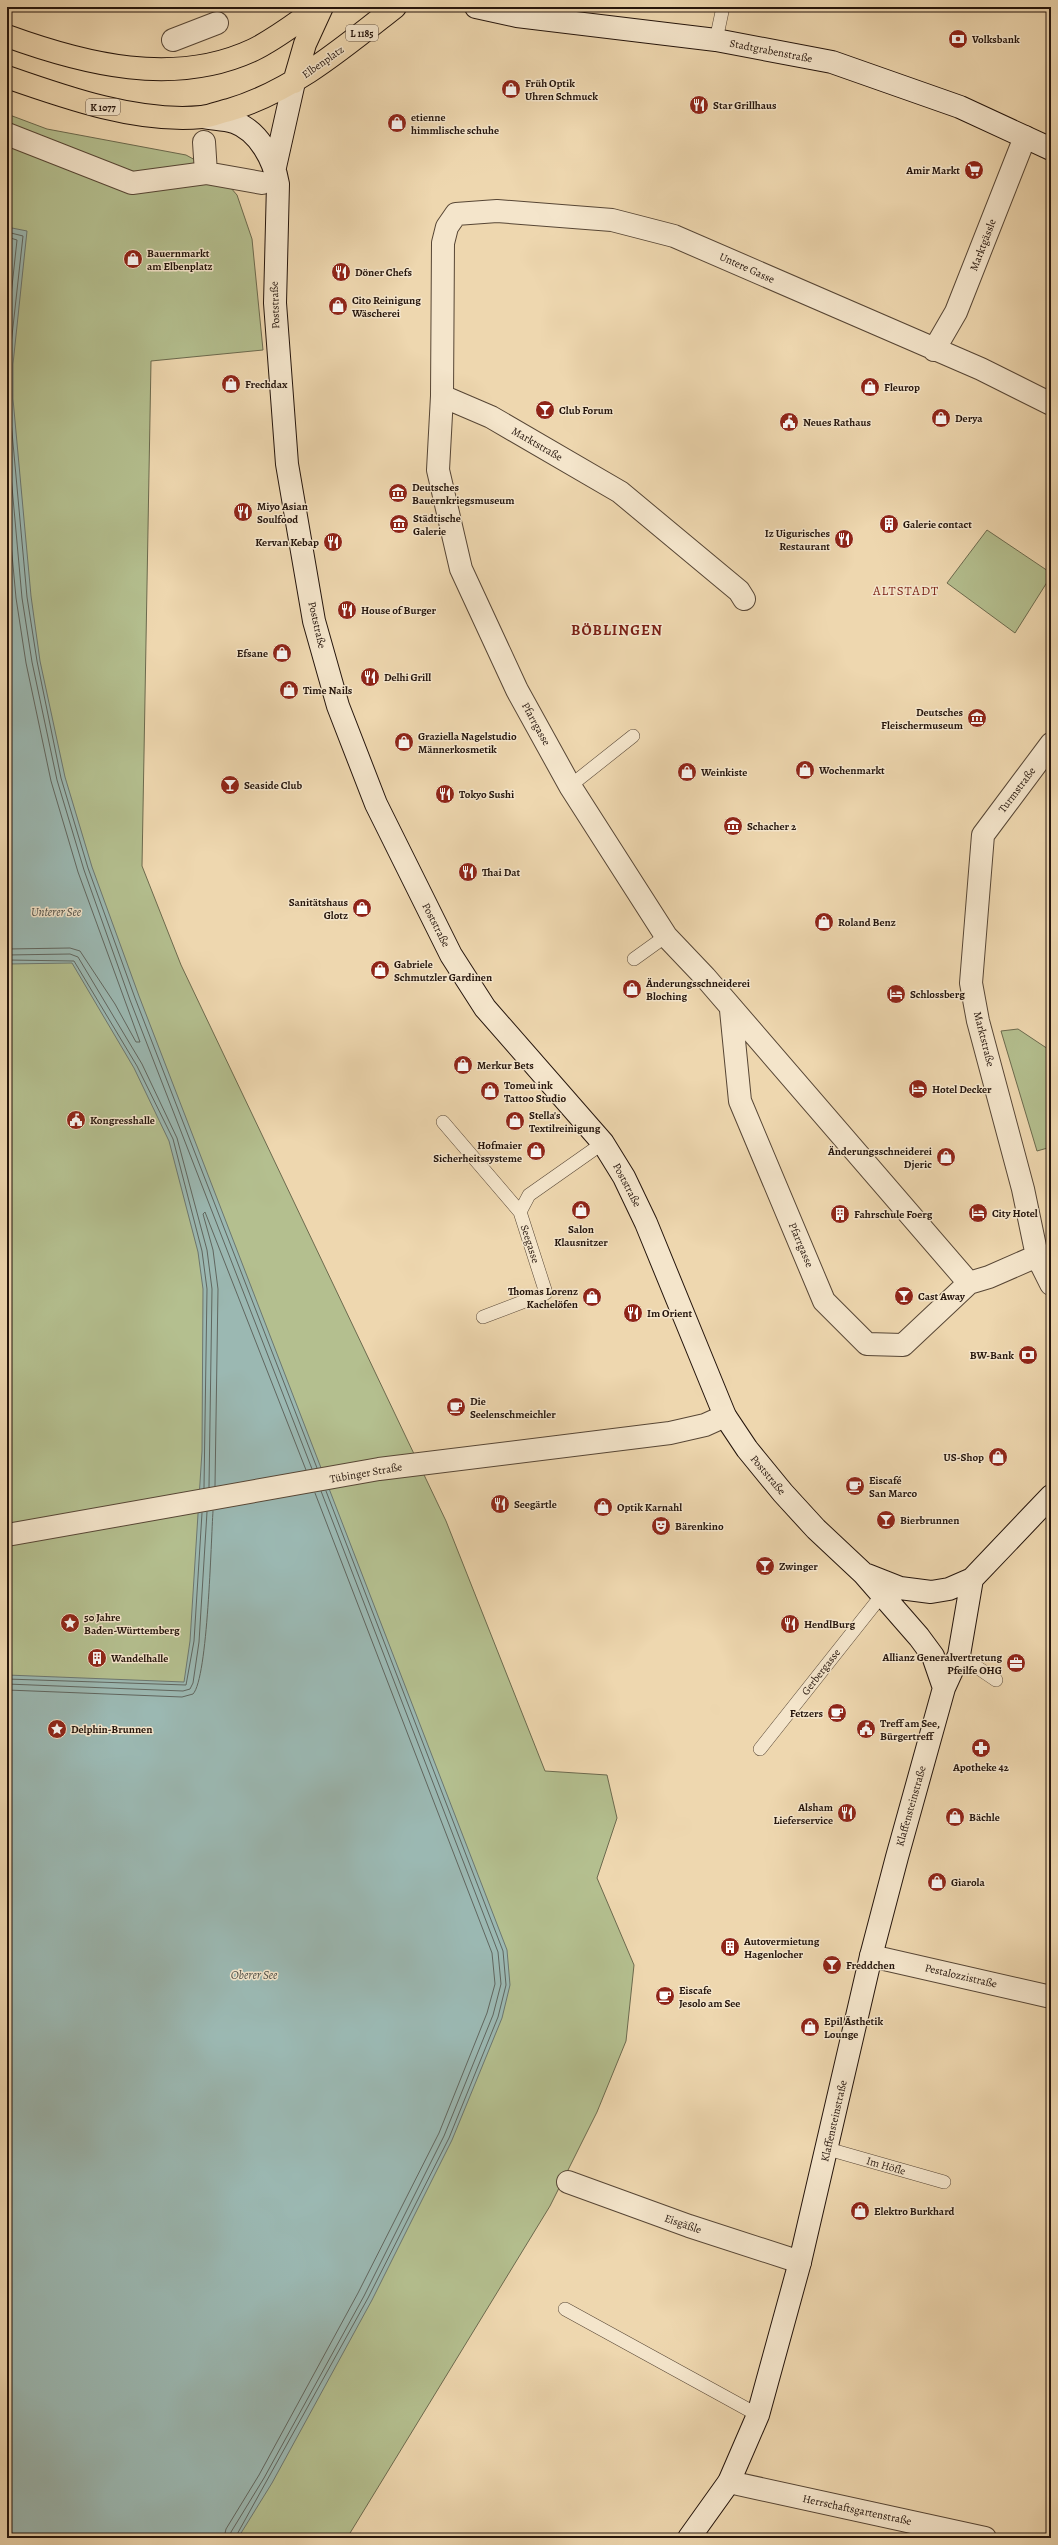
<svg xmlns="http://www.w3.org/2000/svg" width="1058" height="2545" font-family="Alegreya,serif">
<rect width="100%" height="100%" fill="#eed7af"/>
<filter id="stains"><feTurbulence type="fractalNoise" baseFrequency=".005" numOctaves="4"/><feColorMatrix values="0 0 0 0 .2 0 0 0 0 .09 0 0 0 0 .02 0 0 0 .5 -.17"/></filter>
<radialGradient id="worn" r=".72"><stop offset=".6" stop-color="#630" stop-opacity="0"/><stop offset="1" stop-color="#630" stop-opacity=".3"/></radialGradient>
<!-- green -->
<path fill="#b4bf8f" stroke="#6c6a4e" d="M 7,114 L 47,129 L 186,155 L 217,172 L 237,195 L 252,239 L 263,350 L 151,361 L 142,866 L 181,965 L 446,1521 L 545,1771 L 607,1775 L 617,1818 L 597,1878 L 634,1965 L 626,2041 L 597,2112 L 550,2206 L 347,2538 L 7,2538 Z
M 987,530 L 1051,573 L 1051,576 L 1015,633 L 947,583 Z
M 1018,1029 L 1051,1051 L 1051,1147 L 1037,1151 L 1001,1031 Z"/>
<!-- water -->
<path fill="#9bb8b2" stroke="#6c7770" d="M 7,227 L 27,231 L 13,364 L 13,399 L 31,596 L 40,661 L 65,777 L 92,867 L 139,996 L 507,1950 L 510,1985 L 502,2018 L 452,2140 L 372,2300 L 272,2483 L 238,2538 L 7,2538 L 7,1675 L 184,1682 L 190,1641 L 202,1451 L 203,1289 L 198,1252 L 169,1141 L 134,1068 L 72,963 L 7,964 Z"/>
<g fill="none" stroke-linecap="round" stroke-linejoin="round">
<!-- shore -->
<path stroke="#60665f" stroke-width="1" d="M 7,232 L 23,236 L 9,363 L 9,399 L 27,597 L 37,661 L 61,778 L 88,868 L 135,998 L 317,1468
M 7,237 L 17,240 L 7,333
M 7,431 L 22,598 L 32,662 L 57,780 L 84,870 L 130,1000 L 312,1469
M 7,500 L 16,598 L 26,663 L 51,781 L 78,872 L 140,1042 L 136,1042 L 115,1004 L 80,951 L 70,948 L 7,949
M 7,955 L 70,954 L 78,957 L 142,1064 L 177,1138 L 207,1250 L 212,1289 L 209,1487
M 7,960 L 74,961 L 137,1066 L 173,1139 L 202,1251 L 207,1289 L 204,1488
M 215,1486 L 218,1289 L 213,1250 L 203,1214 L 205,1212 L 306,1470
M 7,1679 L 186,1685 L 194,1641 L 202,1513
M 7,1684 L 183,1691 L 190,1689 L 193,1683 L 199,1642 L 207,1512
M 7,1690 L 182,1697 L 193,1694 C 208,1678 211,1540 213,1511
M 224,2538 L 226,2529 L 259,2475 L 358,2293 L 439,2133 L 487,2013 L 495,1984 L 492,1953 L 315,1493
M 230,2538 L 231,2532 L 264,2478 L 364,2296 L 444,2136 L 493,2015 L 501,1984 L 498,1952 L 321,1491
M 235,2538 L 368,2298 L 449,2138 L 498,2017 L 506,1985 L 503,1951 L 326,1491"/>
<defs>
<path id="lane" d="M 716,40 L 723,7
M 570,786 L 633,736
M 634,959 L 666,936
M 443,1122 L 520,1212
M 483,1317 L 546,1293 L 520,1212 L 529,1195 L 603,1143
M 959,1655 L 996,1680
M 760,1749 L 882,1595
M 828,2149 L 944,2182
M 565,2309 L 758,2415"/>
<path id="street" d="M 173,40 L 217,23
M 7,134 L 132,183 L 206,173 L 262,183
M 204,142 L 206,173
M 934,350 L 956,312 L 1025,137
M 442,396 L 491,417 L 620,492 L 739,591 L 744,599
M 1051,744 L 983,835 L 971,983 L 978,1021 L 1023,1189 L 1037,1256 L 1051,1284
M 731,1010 L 740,1101 L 824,1301 L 867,1344 L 903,1345 L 969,1283
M 1037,1256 L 989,1277 L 969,1283 L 705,977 L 666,936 L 570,786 L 517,690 L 461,569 L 438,470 L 442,396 L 443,243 L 447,227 L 456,214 L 497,211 L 612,220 L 674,236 L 981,369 L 1051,404
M 7,1535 L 379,1469 L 670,1433 L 705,1425 L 725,1416
M 871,1956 L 1051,1997
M 568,2182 L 689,2226 L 800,2262
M 729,2482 L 985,2538"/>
<path id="secondary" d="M 476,7 L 517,16 L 716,40 L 832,62 L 960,107 L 1051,149
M 203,117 C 213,119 225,119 234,122 C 259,131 274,160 278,184 L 275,303 L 287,464 L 314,621 L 338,706 L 376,804 L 451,955 L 485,1008 L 603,1143 L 624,1177 L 646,1223 L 725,1416 L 747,1449 L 783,1493 L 816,1529 L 864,1574 L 919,1637 L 933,1656 L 944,1688
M 275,167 L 294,82
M 867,1575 L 900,1588 L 931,1592 L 949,1589 L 972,1579 L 1051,1496
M 689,2538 L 729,2482 L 758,2415 L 800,2262 L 871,1956 L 897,1857 L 944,1688 L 959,1655 L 972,1579"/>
<path id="primary" d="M 7,36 C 84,64 174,87 253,50 C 276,39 297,22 319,7
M 7,77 C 67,98 138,123 202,117 C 211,116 220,112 229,110 C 293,91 343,48 395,7
M 294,82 L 305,44 L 322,7"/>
</defs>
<!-- lane casing -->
<use href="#lane" stroke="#574635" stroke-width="14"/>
<!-- street casing -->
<use href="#street" stroke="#574635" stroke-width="24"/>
<!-- secondary casing -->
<use href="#secondary" stroke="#25150c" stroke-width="24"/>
<!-- primary casing -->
<use href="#primary" stroke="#25150c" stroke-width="24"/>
<!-- lane -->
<use href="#lane" stroke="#f4e5cb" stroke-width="13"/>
<!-- street -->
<use href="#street" stroke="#f4e5cb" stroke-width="22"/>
<!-- secondary -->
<use href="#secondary" stroke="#f4e5cb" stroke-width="22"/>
<!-- primary -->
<use href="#primary" stroke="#eed7af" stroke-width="22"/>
</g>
<!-- icons -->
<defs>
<symbol id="bank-disc" viewBox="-11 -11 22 22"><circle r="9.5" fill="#8f2418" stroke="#f4e5cb"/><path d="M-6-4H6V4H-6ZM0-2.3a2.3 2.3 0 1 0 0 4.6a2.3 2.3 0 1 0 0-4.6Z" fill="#fff"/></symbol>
<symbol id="shop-disc" viewBox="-11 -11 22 22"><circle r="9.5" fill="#8f2418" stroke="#f4e5cb"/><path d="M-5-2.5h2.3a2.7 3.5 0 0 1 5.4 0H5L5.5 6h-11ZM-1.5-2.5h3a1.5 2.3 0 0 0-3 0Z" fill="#fff"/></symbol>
<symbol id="restaurant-disc" viewBox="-11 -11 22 22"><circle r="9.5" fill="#8f2418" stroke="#f4e5cb"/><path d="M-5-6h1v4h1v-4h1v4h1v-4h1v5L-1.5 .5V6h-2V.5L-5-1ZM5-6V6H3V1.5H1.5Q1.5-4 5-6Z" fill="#fff"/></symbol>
<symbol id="supermarket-disc" viewBox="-11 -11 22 22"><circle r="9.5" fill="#8f2418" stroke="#f4e5cb"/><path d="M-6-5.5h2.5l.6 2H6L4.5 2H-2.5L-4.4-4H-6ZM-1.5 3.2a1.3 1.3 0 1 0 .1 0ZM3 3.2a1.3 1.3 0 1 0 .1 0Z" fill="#fff"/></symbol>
<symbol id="bar-disc" viewBox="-11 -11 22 22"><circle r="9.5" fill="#8f2418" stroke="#f4e5cb"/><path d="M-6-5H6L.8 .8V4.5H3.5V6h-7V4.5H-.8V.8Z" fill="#fff"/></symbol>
<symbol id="civic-disc" viewBox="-11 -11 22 22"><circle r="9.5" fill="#8f2418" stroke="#f4e5cb"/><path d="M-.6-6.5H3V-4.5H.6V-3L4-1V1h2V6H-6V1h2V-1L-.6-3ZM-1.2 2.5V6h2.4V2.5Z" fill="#fff"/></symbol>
<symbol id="museum-disc" viewBox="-11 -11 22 22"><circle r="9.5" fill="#8f2418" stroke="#f4e5cb"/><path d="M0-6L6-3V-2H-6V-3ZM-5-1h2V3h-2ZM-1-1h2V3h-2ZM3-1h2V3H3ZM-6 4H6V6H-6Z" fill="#fff"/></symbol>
<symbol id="building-disc" viewBox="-11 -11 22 22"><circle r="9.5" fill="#8f2418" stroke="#f4e5cb"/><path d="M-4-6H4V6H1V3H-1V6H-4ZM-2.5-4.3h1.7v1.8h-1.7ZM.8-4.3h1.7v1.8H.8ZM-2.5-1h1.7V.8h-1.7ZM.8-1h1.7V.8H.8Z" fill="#fff"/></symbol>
<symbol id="hotel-disc" viewBox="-11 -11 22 22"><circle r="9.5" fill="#8f2418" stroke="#f4e5cb"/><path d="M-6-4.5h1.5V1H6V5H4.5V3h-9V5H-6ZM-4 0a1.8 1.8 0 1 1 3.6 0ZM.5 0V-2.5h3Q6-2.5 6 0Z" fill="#fff"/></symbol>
<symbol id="cafe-disc" viewBox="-11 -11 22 22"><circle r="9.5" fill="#8f2418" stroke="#f4e5cb"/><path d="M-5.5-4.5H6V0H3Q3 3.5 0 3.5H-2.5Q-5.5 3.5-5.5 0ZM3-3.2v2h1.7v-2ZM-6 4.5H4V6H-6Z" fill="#fff"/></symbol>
<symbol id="theatre-disc" viewBox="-11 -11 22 22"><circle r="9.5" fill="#8f2418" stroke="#f4e5cb"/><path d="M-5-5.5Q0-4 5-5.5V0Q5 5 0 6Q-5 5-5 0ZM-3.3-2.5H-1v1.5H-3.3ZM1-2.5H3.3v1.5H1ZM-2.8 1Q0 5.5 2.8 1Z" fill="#fff"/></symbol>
<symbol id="sight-disc" viewBox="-11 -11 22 22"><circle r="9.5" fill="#8f2418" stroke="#f4e5cb"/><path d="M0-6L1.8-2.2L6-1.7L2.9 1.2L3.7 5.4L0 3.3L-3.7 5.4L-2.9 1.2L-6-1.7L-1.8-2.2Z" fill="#fff"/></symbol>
<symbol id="office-disc" viewBox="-11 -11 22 22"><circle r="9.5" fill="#8f2418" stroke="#f4e5cb"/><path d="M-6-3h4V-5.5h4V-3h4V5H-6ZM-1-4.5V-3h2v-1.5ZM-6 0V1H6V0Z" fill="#fff"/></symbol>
<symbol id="pharmacy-disc" viewBox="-11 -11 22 22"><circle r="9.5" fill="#8f2418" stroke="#f4e5cb"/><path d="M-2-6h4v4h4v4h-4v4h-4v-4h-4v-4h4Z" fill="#fff"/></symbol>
</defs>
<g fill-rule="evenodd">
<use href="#bank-disc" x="947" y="28" width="22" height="22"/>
<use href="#shop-disc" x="500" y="78" width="22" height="22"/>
<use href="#restaurant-disc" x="688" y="94" width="22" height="22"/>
<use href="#shop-disc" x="386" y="112" width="22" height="22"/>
<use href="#supermarket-disc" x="963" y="159" width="22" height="22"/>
<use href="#shop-disc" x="122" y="248" width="22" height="22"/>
<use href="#restaurant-disc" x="330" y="261" width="22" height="22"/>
<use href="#shop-disc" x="327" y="295" width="22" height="22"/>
<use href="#shop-disc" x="220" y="373" width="22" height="22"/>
<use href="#shop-disc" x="859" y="376" width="22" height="22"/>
<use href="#bar-disc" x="534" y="399" width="22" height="22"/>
<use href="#shop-disc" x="930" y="407" width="22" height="22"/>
<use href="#civic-disc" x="778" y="411" width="22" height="22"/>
<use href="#museum-disc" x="387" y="482" width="22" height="22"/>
<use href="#restaurant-disc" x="232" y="501" width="22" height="22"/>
<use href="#museum-disc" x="388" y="513" width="22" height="22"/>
<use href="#building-disc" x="878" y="513" width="22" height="22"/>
<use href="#restaurant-disc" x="833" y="528" width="22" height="22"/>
<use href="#restaurant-disc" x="322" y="531" width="22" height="22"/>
<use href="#restaurant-disc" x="336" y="599" width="22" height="22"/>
<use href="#shop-disc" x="271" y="642" width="22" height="22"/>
<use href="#restaurant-disc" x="359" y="666" width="22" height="22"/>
<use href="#shop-disc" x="278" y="679" width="22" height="22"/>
<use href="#museum-disc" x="966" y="707" width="22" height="22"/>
<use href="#shop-disc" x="393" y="731" width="22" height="22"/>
<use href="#shop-disc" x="794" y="759" width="22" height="22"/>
<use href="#shop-disc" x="676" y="761" width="22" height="22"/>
<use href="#bar-disc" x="219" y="774" width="22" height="22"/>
<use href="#restaurant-disc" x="434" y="783" width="22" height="22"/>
<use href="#museum-disc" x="722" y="815" width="22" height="22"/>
<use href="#restaurant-disc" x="457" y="861" width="22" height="22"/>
<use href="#shop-disc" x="351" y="897" width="22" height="22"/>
<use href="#shop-disc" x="813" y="911" width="22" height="22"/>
<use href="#shop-disc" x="369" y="959" width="22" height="22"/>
<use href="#shop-disc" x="621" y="978" width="22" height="22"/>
<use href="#hotel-disc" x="885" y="983" width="22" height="22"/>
<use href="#shop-disc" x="452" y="1054" width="22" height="22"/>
<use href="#hotel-disc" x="907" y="1078" width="22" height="22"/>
<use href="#shop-disc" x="479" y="1080" width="22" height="22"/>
<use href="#civic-disc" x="65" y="1109" width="22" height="22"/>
<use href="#shop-disc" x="504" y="1110" width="22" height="22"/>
<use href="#shop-disc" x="525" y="1140" width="22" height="22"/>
<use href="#shop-disc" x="935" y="1146" width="22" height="22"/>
<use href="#shop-disc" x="570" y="1199" width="22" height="22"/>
<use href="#hotel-disc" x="967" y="1202" width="22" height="22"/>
<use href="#building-disc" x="829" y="1203" width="22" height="22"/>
<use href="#bar-disc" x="893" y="1285" width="22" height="22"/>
<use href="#shop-disc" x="581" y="1286" width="22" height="22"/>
<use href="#restaurant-disc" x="622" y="1302" width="22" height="22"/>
<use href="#bank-disc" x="1017" y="1344" width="22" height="22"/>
<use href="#cafe-disc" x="445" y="1396" width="22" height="22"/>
<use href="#shop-disc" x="987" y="1446" width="22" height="22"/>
<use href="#cafe-disc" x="844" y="1475" width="22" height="22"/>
<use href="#restaurant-disc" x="489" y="1493" width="22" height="22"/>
<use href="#shop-disc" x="592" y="1496" width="22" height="22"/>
<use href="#bar-disc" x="875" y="1509" width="22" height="22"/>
<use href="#theatre-disc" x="650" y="1515" width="22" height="22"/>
<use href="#bar-disc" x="754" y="1555" width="22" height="22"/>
<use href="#sight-disc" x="59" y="1612" width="22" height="22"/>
<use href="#restaurant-disc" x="779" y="1613" width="22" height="22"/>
<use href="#building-disc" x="86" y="1647" width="22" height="22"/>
<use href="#office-disc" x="1005" y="1652" width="22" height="22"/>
<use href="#cafe-disc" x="826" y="1702" width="22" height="22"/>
<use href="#sight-disc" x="46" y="1718" width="22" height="22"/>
<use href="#civic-disc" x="855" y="1718" width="22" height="22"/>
<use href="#pharmacy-disc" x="970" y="1737" width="22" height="22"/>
<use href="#restaurant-disc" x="836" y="1802" width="22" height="22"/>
<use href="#shop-disc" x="944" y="1806" width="22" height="22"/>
<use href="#shop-disc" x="926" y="1871" width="22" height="22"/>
<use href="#building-disc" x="719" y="1936" width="22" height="22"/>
<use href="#bar-disc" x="821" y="1954" width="22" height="22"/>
<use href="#cafe-disc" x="654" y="1985" width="22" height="22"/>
<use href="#shop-disc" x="799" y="2016" width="22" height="22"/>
<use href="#shop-disc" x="849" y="2200" width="22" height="22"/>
</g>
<g text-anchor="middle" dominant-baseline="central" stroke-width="3" stroke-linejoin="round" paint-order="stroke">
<!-- shield labels -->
<g fill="#f4e5cb" stroke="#635345" stroke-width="1">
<rect x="346" y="25" width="32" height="16" rx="3"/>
<rect x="86" y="99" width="34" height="16" rx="3"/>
</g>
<g font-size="10" font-weight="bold" fill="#25150c">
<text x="362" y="33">L 1185</text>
<text x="103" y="107">K 1077</text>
</g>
<!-- poi labels -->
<g font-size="11" font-weight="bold" fill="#25150c" stroke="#f4e5cb" text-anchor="start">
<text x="972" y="39">Volksbank</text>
<text x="525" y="83">Früh Optik<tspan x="525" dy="13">Uhren Schmuck</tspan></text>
<text x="713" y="105">Star Grillhaus</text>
<text x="411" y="117">etienne<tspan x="411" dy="13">himmlische schuhe</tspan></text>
<text x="960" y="170" text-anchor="end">Amir Markt</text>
<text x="147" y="253">Bauernmarkt<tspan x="147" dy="13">am Elbenplatz</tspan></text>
<text x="355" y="272">Döner Chefs</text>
<text x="352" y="300">Cito Reinigung<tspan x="352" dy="13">Wäscherei</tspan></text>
<text x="245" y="384">Frechdax</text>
<text x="884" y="387">Fleurop</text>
<text x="559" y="410">Club Forum</text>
<text x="955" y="418">Derya</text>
<text x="803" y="422">Neues Rathaus</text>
<text x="412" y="487">Deutsches<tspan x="412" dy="13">Bauernkriegsmuseum</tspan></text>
<text x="257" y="506">Miyo Asian<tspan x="257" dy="13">Soulfood</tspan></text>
<text x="413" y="518">Städtische<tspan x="413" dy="13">Galerie</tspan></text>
<text x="903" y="524">Galerie contact</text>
<text x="830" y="533" text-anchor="end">Iz Uigurisches<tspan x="830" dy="13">Restaurant</tspan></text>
<text x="319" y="542" text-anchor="end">Kervan Kebap</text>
<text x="361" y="610">House of Burger</text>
<text x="268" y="653" text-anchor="end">Efsane</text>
<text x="384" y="677">Delhi Grill</text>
<text x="303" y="690">Time Nails</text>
<text x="963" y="712" text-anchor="end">Deutsches<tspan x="963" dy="13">Fleischermuseum</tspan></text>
<text x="418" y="736">Graziella Nagelstudio<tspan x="418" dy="13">Männerkosmetik</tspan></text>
<text x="819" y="770">Wochenmarkt</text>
<text x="701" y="772">Weinkiste</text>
<text x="244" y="785">Seaside Club</text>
<text x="459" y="794">Tokyo Sushi</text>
<text x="747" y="826">Schacher 2</text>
<text x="482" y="872">Thai Dat</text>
<text x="348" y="902" text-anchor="end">Sanitätshaus<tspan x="348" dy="13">Glotz</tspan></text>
<text x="838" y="922">Roland Benz</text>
<text x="394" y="964">Gabriele<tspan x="394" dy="13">Schmutzler Gardinen</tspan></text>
<text x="646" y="983">Änderungsschneiderei<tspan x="646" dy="13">Bloching</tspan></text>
<text x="910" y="994">Schlossberg</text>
<text x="477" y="1065">Merkur Bets</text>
<text x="504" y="1085">Tomeu ink<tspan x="504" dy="13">Tattoo Studio</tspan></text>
<text x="932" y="1089">Hotel Decker</text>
<text x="529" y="1115">Stella's<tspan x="529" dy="13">Textilreinigung</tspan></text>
<text x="90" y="1120">Kongresshalle</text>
<text x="522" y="1145" text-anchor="end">Hofmaier<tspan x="522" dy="13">Sicherheitssysteme</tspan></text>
<text x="932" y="1151" text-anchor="end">Änderungsschneiderei<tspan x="932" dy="13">Djeric</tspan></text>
<text x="992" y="1213">City Hotel</text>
<text x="854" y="1214">Fahrschule Foerg</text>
<text x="581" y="1229" text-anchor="middle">Salon<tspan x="581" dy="13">Klausnitzer</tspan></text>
<text x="578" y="1291" text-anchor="end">Thomas Lorenz<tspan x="578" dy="13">Kachelöfen</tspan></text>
<text x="918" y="1296">Cast Away</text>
<text x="647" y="1313">Im Orient</text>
<text x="1014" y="1355" text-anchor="end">BW-Bank</text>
<text x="470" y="1401">Die<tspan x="470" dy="13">Seelenschmeichler</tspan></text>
<text x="984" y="1457" text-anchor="end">US-Shop</text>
<text x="869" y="1480">Eiscafé<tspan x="869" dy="13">San Marco</tspan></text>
<text x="514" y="1504">Seegärtle</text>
<text x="617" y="1507">Optik Karnahl</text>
<text x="900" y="1520">Bierbrunnen</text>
<text x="675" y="1526">Bärenkino</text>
<text x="779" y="1566">Zwinger</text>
<text x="84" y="1617">50 Jahre<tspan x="84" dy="13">Baden-Württemberg</tspan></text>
<text x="804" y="1624">HendlBurg</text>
<text x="1002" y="1657" text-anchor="end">Allianz Generalvertretung<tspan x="1002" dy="13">Pfeilfe OHG</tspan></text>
<text x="111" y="1658">Wandelhalle</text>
<text x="823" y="1713" text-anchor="end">Fetzers</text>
<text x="880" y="1723">Treff am See,<tspan x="880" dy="13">Bürgertreff</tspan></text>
<text x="71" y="1729">Delphin-Brunnen</text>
<text x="981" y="1767" text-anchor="middle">Apotheke 42</text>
<text x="833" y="1807" text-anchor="end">Alsham<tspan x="833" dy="13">Lieferservice</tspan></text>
<text x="969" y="1817">Bächle</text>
<text x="951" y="1882">Giarola</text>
<text x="744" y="1941">Autovermietung<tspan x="744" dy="13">Hagenlocher</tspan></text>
<text x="846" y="1965">Freddchen</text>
<text x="679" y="1990">Eiscafe<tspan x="679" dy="13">Jesolo am See</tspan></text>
<text x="824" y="2021">Epil Ästhetik<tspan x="824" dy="13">Lounge</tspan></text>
<text x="874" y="2211">Elektro Burkhard</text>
</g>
<!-- street labels -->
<g font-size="11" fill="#25150c" stroke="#f4e5cb">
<text transform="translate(771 51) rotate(11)">Stadtgrabenstraße</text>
<text transform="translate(323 62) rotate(-35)">Elbenplatz</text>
<text transform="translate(983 245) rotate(-69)">Marktgässle</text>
<text transform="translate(747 268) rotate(24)">Untere Gasse</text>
<text transform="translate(275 305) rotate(-92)">Poststraße</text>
<text transform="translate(537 444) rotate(30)">Marktstraße</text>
<text transform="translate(317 625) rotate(77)">Poststraße</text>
<text transform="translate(536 724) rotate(61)">Pfarrgasse</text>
<text transform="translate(1017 790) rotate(-53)">Turmstraße</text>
<text transform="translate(436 925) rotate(63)">Poststraße</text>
<text transform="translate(984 1039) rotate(76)">Marktstraße</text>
<text transform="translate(627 1185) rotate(62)">Poststraße</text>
<text transform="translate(530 1244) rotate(72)">Seegasse</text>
<text transform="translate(801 1245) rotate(67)">Pfarrgasse</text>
<text transform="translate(366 1473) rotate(-10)">Tübinger Straße</text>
<text transform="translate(768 1475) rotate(50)">Poststraße</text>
<text transform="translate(821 1672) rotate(-52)">Gerbergasse</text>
<text transform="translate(911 1806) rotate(-74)">Klaffensteinstraße</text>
<text transform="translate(961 1976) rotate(13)">Pestalozzistraße</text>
<text transform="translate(834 2121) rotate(-77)">Klaffensteinstraße</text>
<text transform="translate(886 2166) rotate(16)">Im Höfle</text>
<text transform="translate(683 2224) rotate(19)">Eisgäßle</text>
<text transform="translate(857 2510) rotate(12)">Herrschaftsgartenstraße</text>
</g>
<!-- water labels -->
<g font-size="12" font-style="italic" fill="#4e4e46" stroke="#f4e5cb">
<text x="56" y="912">Unterer See</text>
<text x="254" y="1975">Oberer See</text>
</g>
<!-- quarter labels -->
<g font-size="13" letter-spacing="1" fill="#7a1f14" stroke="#f4e5cb">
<text x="906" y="590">ALTSTADT</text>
</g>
<!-- district labels -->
<g font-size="15" font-weight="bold" letter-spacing="1" fill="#7a1f14" stroke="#f4e5cb">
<text x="617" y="630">BÖBLINGEN</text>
</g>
</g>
<!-- margin -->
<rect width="1058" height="2545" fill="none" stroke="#eed7af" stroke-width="24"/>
<rect x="8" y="8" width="1042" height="2529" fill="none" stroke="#25150c" stroke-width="2"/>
<rect x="12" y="12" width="1034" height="2521" fill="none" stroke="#25150c"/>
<rect width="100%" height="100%" filter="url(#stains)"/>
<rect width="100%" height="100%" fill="url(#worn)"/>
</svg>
